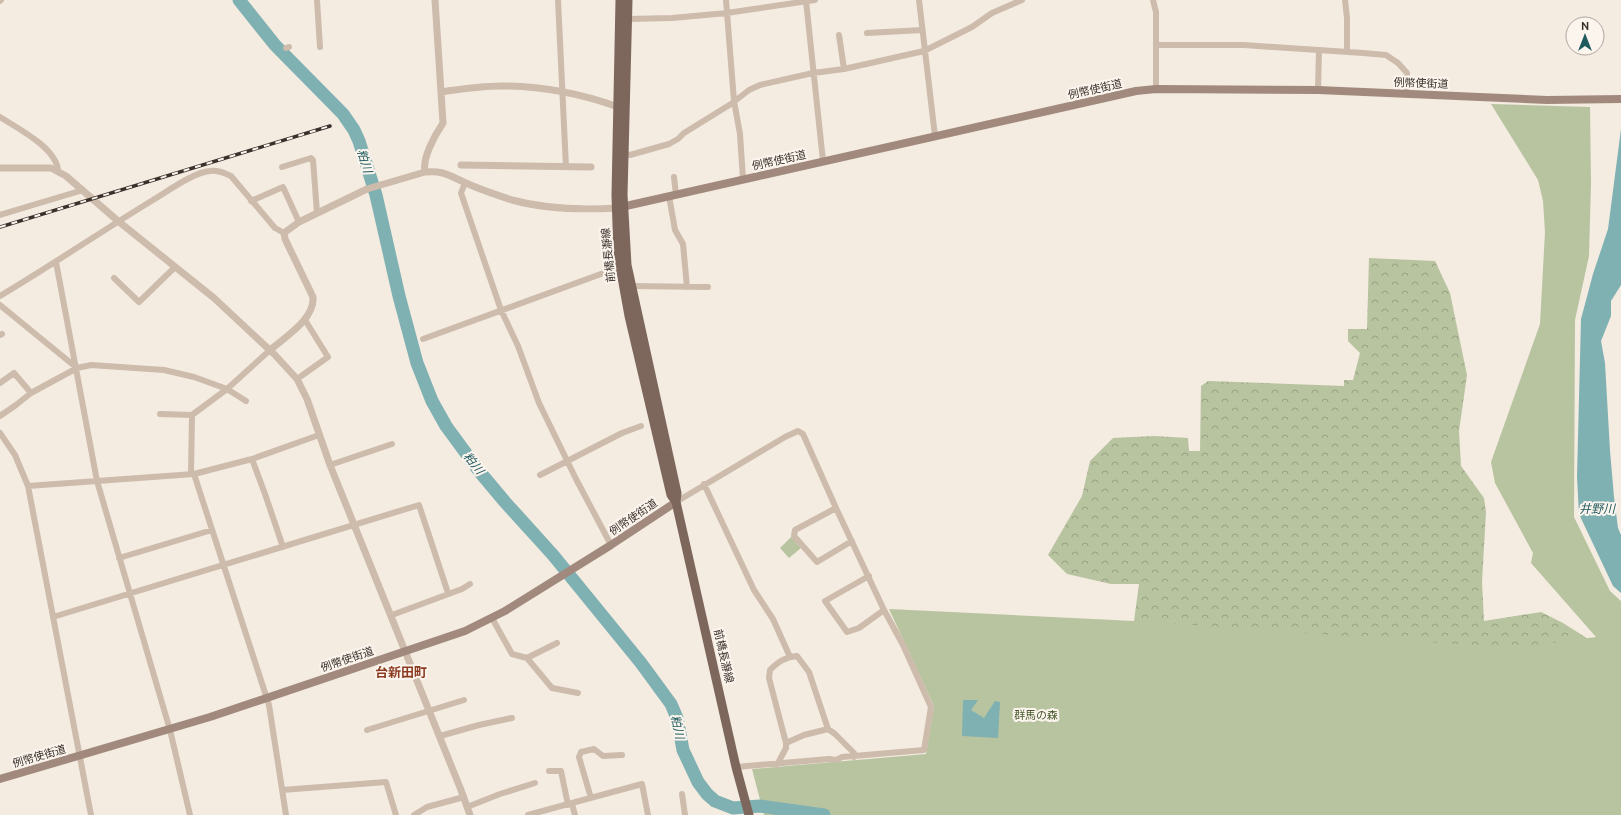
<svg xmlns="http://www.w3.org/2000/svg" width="1621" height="815" font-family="Ubuntu,'Noto Sans JP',sans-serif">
<defs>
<pattern id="forest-crowns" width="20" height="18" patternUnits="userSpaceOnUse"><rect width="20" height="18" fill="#b8c4a0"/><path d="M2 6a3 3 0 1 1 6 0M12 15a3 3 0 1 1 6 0" fill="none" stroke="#97a083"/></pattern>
</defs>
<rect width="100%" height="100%" fill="#f4ebe1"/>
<!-- forest -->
<path fill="url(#forest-crowns)" d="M 1369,258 L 1435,261 L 1450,293 L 1467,375 L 1459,431 L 1461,466 L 1484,498 L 1486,512 L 1482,582 L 1484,621 L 1541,612 L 1563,623 L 1593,642 L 1621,815 L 1135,636 L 1134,621 L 1139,584 L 1111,584 L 1067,574 L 1048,555 L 1082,496 L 1090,461 L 1113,438 L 1154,436 L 1188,438 L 1189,451 L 1200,451 L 1201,386 L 1208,381 L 1344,386 L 1344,380 L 1353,380 L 1360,353 L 1348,341 L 1348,329 L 1367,329 Z"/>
<!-- park -->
<path fill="#b8c4a0" d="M 1491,104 L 1590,107 L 1591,183 L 1589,256 L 1575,320 L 1574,517 L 1610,591 L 1621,601 L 1621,815 L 764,815 L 752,769 L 926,754 L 934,706 L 889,609 L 1134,621 L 1512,648 L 1596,637 L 1531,563 L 1533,553 L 1495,483 L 1491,462 L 1540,324 L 1545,232 L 1543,201 L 1538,180 Z
M 791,537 L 801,548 L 789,558 L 780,548 Z"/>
<!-- water -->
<path fill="#7fb0b2" d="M 1621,129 L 1621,285 L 1611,301 L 1611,316 L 1601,341 L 1605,363 L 1610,451 L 1614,497 L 1618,528 L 1621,535 L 1621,593 L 1613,586 L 1579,514 L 1577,477 L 1581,319 L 1593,274 L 1608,229 Z
M 963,700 L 978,700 L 971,710 L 984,718 L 995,701 L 1000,702 L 998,738 L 962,736 Z"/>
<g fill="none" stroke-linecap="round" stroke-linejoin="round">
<!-- river -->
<path stroke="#7fb0b2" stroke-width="13" d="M 239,0 L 275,45 L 343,114 L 354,130 L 359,141 L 376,195 L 399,296 L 417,363 L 432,401 L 446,426 L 479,471 L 505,502 L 553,555 L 641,663 L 671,704 L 677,718 L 683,750 L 698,782 L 707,794 L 715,801 L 733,808 L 760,806 L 824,815"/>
<!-- minor -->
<path stroke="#cdbbac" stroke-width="6" d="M 317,0 L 320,47
M 558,0 L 566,167
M 726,0 L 734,101 L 740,134 L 743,179
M 919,0 L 935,136
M 1153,0 L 1156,12 L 1156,89
M 1345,0 L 1347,18 L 1347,51
M 0,1 L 1,0
M 806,1 L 823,161
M 628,19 L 672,18 L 727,13 L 815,0
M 867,33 L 922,30
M 839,35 L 844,69
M 1156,45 L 1244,45 L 1363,53 L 1386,55 L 1398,63 L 1407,73 L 1407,93
M 286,48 L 289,47
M 1318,90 L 1319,50
M 0,117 C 17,128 57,148 58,171
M 625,154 L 630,155 L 669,144 L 678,139 L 684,133 L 731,104 L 749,90 L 760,85 L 813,73 L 844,69 L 924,51 L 972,27 L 992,13 L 1022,0
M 282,167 L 311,158 L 313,160 L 317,213
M 674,177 L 676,195
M 465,183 L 461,193 L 501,310 L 518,346 L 539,403 L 576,479 L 611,545
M 669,196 L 675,230 L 683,244 L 687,287
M 251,201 L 283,187 L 299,222
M 0,215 L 83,190
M 56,262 L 97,481 L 170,730 L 190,815
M 114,278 L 139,302 L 175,267
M 631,286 L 708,287
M 0,296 C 52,265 102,231 153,200 C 168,191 194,172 210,171 C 218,170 224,173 231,176 L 275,228 L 284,233
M 0,305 L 77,368
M 0,335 L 2,334
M 423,339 L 620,267
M 297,379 L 328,357 L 305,320
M 0,383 L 14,373 L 31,393
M 160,414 L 192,415
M 0,416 L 16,405 L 31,393 L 77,368 L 91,365 L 164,370 L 194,377 L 227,389 L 246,401
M 0,433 L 15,455 L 28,486 L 91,815
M 252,459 L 265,494 L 283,547
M 330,465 L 392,444
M 191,474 L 192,415 L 227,389 L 270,350
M 194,474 L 252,459 L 319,435
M 540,475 L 622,433 L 641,426
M 704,484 L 754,590 L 773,619 L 790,657
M 28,486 L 194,474 L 269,705 L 286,815
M 676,502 L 785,437 L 798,431 L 803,434 L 836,508 L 884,610 L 903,645 L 931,707 L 924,750 L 842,757 L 836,760 L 829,759 L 736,767
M 836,508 L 795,530 L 794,536 L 817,562 L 852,541
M 119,558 L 212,530
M 869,576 L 825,601 L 847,632 L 859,628 L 884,610
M 392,615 L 462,589 L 470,584
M 53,617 L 419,505 L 448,593
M 492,618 L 512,654 L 527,658 L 552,688 L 578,693
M 527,658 L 557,643
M 367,730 L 464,700
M 440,736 L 479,725 L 512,718
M 786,743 L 804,735 L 828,729
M 777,765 L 786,748 L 786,743 L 769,678 L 770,670 C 778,662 785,657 797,656 L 809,672 L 828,729 L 835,734 L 854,753 L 854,757
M 549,771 L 561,771 L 568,805
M 282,790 L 386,782 L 396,815
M 682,794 L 685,815
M 591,798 L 579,757 L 581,752 L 594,749 L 603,756 L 622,755
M 572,804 L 575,815
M 467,807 L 500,794 L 535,783
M 414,815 L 427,807 L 464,797
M 528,815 L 642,784 L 648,815"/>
<!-- tertiary -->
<path stroke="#cdbbac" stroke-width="7" d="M 441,92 C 461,89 482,86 502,86 C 541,86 582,94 618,107
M 461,165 L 591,167
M 0,168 L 51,168 L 66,176 L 118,221 L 214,298 L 275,355 L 297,379 L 307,399 L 330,465 L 461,790 L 470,815
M 425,172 C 422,158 435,135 443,123 L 435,0
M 270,350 C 285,337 315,319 313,297 L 285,239 L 284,233 L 299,222 L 367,189 L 425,172 C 443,170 450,176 466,183 C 481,190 497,195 512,200 C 545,209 583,210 617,208"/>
<!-- secondary -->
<path stroke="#a18a7d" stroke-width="8" d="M 617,208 L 1136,91 L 1156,89 L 1318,90 L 1547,100 L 1621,99
M 0,779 L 210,717 L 465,631 L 505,611 L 611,545 L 676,502"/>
<!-- primary -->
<path stroke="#7d675c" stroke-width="9" d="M 620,0 L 616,195 L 618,255 L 629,316 L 671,495 L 676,502 L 677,493 L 627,265 L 623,195 L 628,0
M 676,502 L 736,767 L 749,815"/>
<defs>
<path id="rail" d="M 0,227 L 330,126"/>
</defs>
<!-- rail casing -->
<use href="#rail" stroke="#3b302b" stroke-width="3.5"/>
<!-- rail -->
<use href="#rail" stroke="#fbf5ee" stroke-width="2" stroke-dasharray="6" stroke-linecap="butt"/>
</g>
<g text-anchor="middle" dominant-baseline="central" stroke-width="4" stroke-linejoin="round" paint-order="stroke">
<!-- street labels -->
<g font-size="11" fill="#3b302b" stroke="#fbf5ee">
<text transform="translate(1421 83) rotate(2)">例幣使街道</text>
<text transform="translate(1095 89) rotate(-13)">例幣使街道</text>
<text transform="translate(779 160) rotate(-13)">例幣使街道</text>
<text transform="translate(608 255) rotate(-96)">前橋長瀞線</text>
<text transform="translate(633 517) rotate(-34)">例幣使街道</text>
<text transform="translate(724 656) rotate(77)">前橋長瀞線</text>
<text transform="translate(347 659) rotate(-19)">例幣使街道</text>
<text transform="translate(39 756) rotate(-16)">例幣使街道</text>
</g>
<!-- park labels -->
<g font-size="11" fill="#4a5a2e" stroke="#fbf5ee">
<text x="1036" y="715">群馬の森</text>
</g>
<!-- water labels -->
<g font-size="12" font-style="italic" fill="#1f5a5e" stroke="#fbf5ee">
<text transform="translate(365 161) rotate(73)">粕川</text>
<text transform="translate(474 463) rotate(52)">粕川</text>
<text x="1597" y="508">井野川</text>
<text transform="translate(678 727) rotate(77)">粕川</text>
</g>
<!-- quarter labels -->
<g font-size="13" font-weight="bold" fill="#8c3b22" stroke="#fbf5ee">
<text x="401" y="672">台新田町</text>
</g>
</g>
<!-- north arrow -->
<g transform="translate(1585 36)"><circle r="19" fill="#fbf5ee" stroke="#aea6a0"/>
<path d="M0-3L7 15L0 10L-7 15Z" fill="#1f5a5e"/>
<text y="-6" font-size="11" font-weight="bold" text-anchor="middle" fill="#3b302b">N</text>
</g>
</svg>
